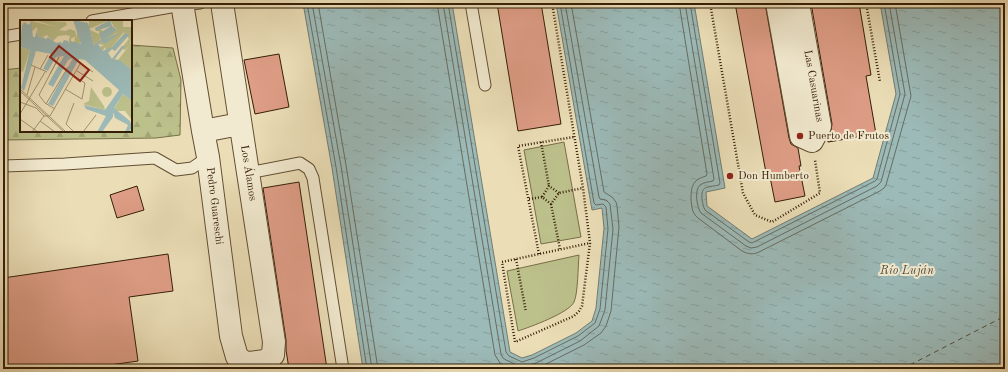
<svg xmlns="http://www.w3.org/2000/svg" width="1008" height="372" font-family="'Old Standard TT',serif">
<defs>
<pattern id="forest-firs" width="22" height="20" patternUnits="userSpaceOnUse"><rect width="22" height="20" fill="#bcc08b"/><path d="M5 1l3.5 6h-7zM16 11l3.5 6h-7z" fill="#a2a576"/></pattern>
<pattern id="water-ripples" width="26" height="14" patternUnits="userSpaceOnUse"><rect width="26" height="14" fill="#9cbab8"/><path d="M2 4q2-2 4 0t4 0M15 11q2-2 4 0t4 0" fill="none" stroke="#879f9d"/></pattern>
</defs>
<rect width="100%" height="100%" fill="#ebdeb7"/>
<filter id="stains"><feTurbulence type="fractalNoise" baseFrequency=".005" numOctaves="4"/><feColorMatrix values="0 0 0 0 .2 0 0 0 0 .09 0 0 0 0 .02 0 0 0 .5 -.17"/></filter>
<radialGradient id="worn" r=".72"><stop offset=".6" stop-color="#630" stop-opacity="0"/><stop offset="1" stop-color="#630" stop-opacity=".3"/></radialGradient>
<!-- green -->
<path fill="#bcc08b" stroke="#786f48" d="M 564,142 L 581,237 L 541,244 L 524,150 Z
M 579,255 C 578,266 578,294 574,302 C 569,313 530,327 518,331 L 507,271 Z"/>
<!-- forest -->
<path fill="url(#forest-firs)" stroke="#786f48" d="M 131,45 L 173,48 L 181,80 L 180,135 L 156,138 L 3,140 L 3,70 L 21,68 L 21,131 L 131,131 Z"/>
<!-- water -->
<path fill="url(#water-ripples)" stroke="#737c71" d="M 303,3 L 452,3 L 510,352 L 522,358 L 532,355 L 576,333 L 592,321 L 596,308 L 604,228 L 602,208 L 592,210 L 556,3 L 694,3 L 725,188 L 706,192 L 707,206 L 752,239 L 873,178 L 896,94 L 880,3 L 1005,3 L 1005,369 L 363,369 L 332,168 Z"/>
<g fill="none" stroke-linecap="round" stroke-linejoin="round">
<!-- shore -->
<path stroke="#686c5f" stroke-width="1" d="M 307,3 L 336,167 L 367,369
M 312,3 L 341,166 L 372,369
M 318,3 L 346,165 L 378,369
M 437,3 L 495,355 L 500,363 L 511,369
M 443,3 L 501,354 L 503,358 L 506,360 L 519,366 L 525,366 L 536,363 L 580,341 L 599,326 L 605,310 L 613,229 L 610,204 L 606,200 L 600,199 L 599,197 L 565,3
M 448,3 L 506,352 L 509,356 L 522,362 L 534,358 L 578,336 L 595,323 L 600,309 L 608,229 L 606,207 L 603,204 L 596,205 L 594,203 L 560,3
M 679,3 L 707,174 L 706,176 C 692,180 691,187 691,200 C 692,208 692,213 698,218 L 742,251 C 748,254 753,255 759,252 L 880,191 L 884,188 L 886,185 L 911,96 L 895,3
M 685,3 L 714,179 L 713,181 C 709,182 704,182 700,185 C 694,190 697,208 701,213 L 746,246 L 751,248 L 757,247 L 877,186 L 881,182 L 905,94 L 889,3
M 690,3 L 720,183 L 719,185 C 706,188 701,185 702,200 C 703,204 703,206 705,210 L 749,242 L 752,243 L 875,181 L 877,179 L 900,94 L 884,3
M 536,369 L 584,345 L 601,333 L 606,326 L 611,311 L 619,227 L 617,206 L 616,202 L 612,197 L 604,192 L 571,3"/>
<!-- ferry -->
<path stroke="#544d3b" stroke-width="1" stroke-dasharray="5 4" stroke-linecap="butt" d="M 902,369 L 1005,316"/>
</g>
<!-- building -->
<path fill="#de9d86" stroke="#351e06" d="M 497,3 L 541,3 L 561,124 L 518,131 Z
M 735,3 L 765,3 L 789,138 L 791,144 L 798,148 L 801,166 L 799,166 L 805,196 L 775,202 L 769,172 L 766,173 Z
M 811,3 L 859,3 L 871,75 L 866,76 L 876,134 L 828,142 L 828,138 L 831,131 L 832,124 Z
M 279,54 L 289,107 L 255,114 L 244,60 Z
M 299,182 L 327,369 L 289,369 L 286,350 L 286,340 L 263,188 Z
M 137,186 L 144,210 L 117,218 L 110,195 Z
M 168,254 L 173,291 L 129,297 L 138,361 L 82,369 L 3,369 L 3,278 Z"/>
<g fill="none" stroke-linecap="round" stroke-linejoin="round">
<defs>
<path id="lane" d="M 471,3 L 485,85
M 92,21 L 182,5 L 200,3
M 3,37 L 21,34
M 3,166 L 65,164 L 155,158 L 176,170 L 192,168 L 208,157
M 248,173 L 300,163 L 309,169 L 313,178 L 343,369"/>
<path id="street" d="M 182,3 L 203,131 L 208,157 L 231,336 L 237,357 L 244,362 L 250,363 L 265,361 L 273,355 L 274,342 L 222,3
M 777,3 L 801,136 L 812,141 L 820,126 L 798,3
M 203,131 L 240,124"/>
</defs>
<!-- lane casing -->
<use href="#lane" stroke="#624e32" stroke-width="13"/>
<!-- street casing -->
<use href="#street" stroke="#624e32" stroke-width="24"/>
<!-- path -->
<path stroke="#351e06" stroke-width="2.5" stroke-dasharray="1 2" stroke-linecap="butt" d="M 552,3 L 583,188 L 590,243 L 582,306 L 579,311 L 574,316 L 515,342 L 502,262 L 590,243
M 710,3 L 743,193 L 755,215 L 772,222 L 820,193 L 815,160
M 866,3 L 880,82
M 541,142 L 549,186
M 559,193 L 549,186 L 542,197 L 551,204 L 559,193 L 583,188
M 529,199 L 542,197
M 551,204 L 560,249
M 539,254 L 518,146 L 574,137
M 516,259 L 526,312"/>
<!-- lane -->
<use href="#lane" stroke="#f2ead0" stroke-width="11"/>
<!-- street -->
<use href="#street" stroke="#f2ead0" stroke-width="22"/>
</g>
<!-- markers -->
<g fill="#8f2418" stroke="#f2ead0" stroke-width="1.5">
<circle cx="800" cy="136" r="4"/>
<circle cx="730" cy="176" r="4"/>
</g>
<g text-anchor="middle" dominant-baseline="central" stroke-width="4" stroke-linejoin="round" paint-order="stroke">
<!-- street labels -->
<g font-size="11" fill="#351e06" stroke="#f2ead0">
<text transform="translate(813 86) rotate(80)">Las Casuarinas</text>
<text transform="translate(248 173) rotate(81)">Los Álamos</text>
<text transform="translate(214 206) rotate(83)">Pedro Guareschi</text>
</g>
<!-- poi labels -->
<g font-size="11" fill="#351e06" stroke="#f2ead0" text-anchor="start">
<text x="808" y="136">Puerto de Frutos</text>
<text x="738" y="176">Don Humberto</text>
</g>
<!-- water labels -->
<g font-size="12" font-style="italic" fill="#544d3b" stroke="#f2ead0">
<text x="907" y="271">Río Luján</text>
</g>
</g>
<!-- overview -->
<g transform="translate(20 20)">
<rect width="112" height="112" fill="#ebdeb7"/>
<path d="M 91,1 L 112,16 L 110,25 L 105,30 L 102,28 L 94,39 L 99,40 L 96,42 L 94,40 L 94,37 L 109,19 L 106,13 L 91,28 L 105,13 L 94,7 ZM 0,27 L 10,30 L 3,52 L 0,51 Z" fill="#bcc08b"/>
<path d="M 14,0 L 46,2 L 47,5 L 39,10 L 45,11 L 50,9 L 55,11 L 57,18 L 57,9 L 61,23 L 54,24 L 55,16 L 51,19 L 51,25 L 48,24 L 50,16 L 46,15 L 38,16 L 33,21 L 27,15 L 23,17 L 26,19 L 18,16 L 17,7 L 11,12 L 11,1 L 37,7 ZM 69,0 L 103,0 L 103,7 L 112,7 L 112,16 L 104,12 L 91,28 L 86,31 L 85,27 L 83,31 L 80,27 L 84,25 L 78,24 L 82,22 L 85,24 L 99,12 L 83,21 L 83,19 L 97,10 L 90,0 L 69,9 ZM 80,9 L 83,11 L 80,21 L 74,25 L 70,10 L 79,14 L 79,11 L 75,11 ZM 112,22 L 112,50 L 98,40 ZM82 72a5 5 0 1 1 10 0a5 5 0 1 1-10 0ZM 71,67 L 84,86 L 85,90 L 63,84 L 69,81 ZM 103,74 L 112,81 L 111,99 L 105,91 L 95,91 L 94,89 Z" fill="#bcc08b"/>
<path d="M 53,0 L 68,3 L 74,25 L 81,20 L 80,13 L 91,6 L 76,11 L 75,8 L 90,0 L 92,6 L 97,10 L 83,20 L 101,12 L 85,24 L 82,22 L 78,24 L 83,31 L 92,27 L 105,13 L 109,15 L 95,31 L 92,29 L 88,33 L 92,39 L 102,26 L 105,26 L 94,40 L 99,40 L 112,50 L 112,81 L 103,74 L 94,88 L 110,101 L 112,107 L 109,112 L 105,112 L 108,105 L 95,98 L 93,92 L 93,97 L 82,112 L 77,112 L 86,96 L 66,89 L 64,85 L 85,90 L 99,70 L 65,40 L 59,39 L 33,86 L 28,84 L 53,38 L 48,40 L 33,67 L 28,64 L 44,36 L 36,37 L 28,51 L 23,49 L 31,34 L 16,31 L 4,71 L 1,68 L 10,30 L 0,27 L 2,5 L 4,2 L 9,5 L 11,1 L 13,17 L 15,17 L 17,10 L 18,16 L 26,19 L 28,17 L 36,23 L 41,22 L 42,24 L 44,20 L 48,21 L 48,24 L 51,21 L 61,24 Z" fill="#9cbab8"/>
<path fill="none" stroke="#9cbab8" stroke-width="2" d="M 0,18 L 62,28 L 64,19 L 57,0M 0,20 L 66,35 L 112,69"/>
<path fill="none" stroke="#a29170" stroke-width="1" d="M 61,44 L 73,52M 11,45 L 27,52M 20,49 L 28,35M 57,51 L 73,61M 30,54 L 39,37 L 19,75 L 25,83 L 35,89M 0,69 L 46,112M 45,69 L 62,79 L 65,63 L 54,56M 0,71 L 44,112M 7,75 L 15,47M 0,82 L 16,88 L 24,96M 54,83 L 46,104 L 54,112M 26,84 L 48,47M 0,94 L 25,52M 30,96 L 60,44M 0,99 L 18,112M 20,101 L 35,112M 12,112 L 24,96 L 30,96M 63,112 L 76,95"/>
<path fill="#8f2418" fill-opacity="0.15" stroke="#8f2418" stroke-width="2" d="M 39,26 L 69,50 L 60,61 L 30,37 Z"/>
<rect width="112" height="112" fill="none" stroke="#351e06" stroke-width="2"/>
</g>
<!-- margin -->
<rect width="1008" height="372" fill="none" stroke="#ebdeb7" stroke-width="16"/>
<rect x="4" y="4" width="1000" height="364" fill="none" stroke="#351e06" stroke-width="2"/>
<rect x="8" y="8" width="992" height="356" fill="none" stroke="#351e06"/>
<rect width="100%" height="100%" filter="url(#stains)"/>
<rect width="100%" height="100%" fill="url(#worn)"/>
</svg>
